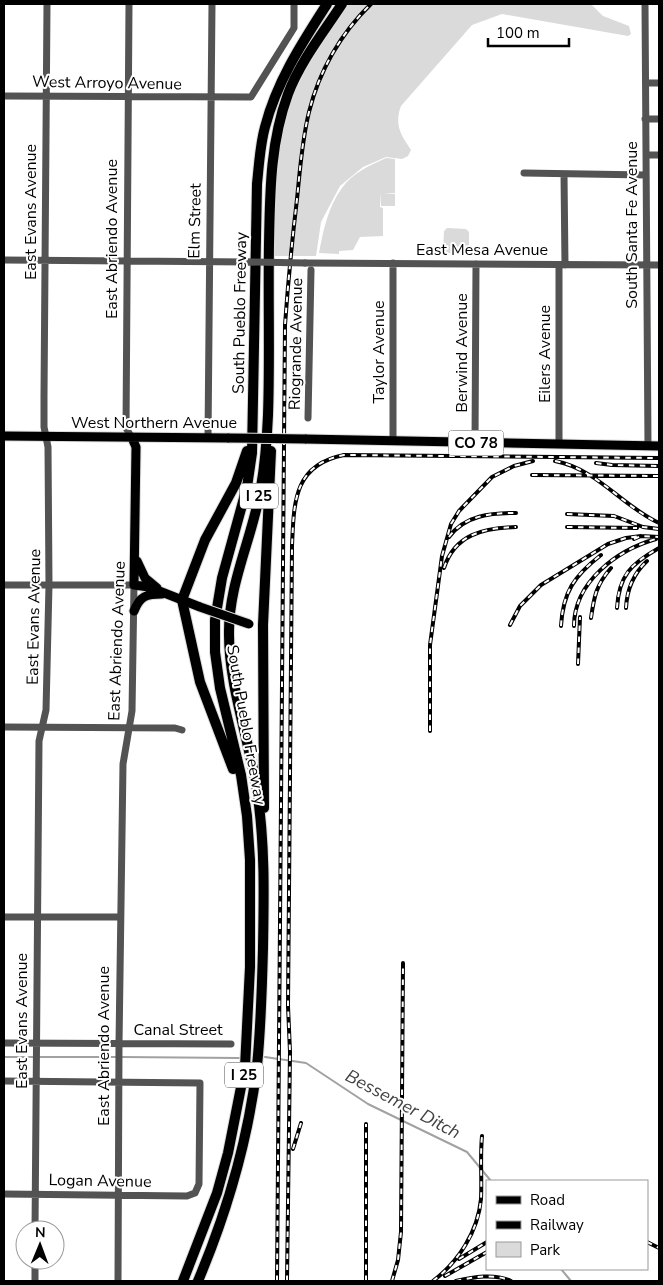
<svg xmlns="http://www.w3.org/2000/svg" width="663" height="1285" font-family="'Nunito Sans',sans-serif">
<rect width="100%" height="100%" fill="#fff"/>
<!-- green -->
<path fill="#dadada" d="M 349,4 L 591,4 L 603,16 L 629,26 L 631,34 L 628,36 L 502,14 L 472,25 L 401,106 C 394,125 401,135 411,150 L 408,156 L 402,159 L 386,157 L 363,167 L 340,186 L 321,222 L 316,256 L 274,256 C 276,200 273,137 298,85 C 312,56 331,30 349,4 Z
M 386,158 L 395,159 L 395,193 L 384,194 L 395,194 L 395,206 L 381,206 L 380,193 L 380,207 L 383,208 L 383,236 L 360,237 L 353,250 L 339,251 L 339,254 L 319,253 C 323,231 328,207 342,188 C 352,173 371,165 386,158 Z
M 447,228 L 466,229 L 469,232 L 469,253 L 443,253 L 444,231 Z"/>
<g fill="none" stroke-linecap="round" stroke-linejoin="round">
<!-- stream -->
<path stroke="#a1a1a1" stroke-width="2" d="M 4,1057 L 34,1057
M 39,1057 L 116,1057
M 121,1057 L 239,1058
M 265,1057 L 306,1063 L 368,1104 L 467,1152 L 491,1181
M 561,1269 L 571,1281"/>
<defs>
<path id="major" d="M 4,436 L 229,438
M 132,438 L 136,447 L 134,585 L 149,587 L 200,607
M 305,439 L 659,446
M 137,561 L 145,578 L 157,588
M 134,611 C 140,596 146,594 162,594"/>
<path id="highway" d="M 233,769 L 200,682 L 182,600 L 205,540 L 236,483 L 247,451
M 264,808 L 263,625 L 271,451
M 183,1281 L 217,1193 L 228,1153 L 245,1067 L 250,967 L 250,860 L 247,816 L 241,775 L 220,688 L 215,652 L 215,620 L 222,578 L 247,487 L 252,453 L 257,184 C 259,165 260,145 265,127 C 277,81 302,43 327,4
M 198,1281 C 227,1212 248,1141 257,1066 C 261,1027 262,987 263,948 C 264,894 265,844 257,790 C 249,740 229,685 229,635 C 228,583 253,537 261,487 C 265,464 267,438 268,415 C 270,358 268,301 269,244 C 270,193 270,143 288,94 C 300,62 323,33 342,4"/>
</defs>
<!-- major casing -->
<use href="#major" stroke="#dbdbdb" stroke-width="11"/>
<!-- highway casing -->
<use href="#highway" stroke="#dbdbdb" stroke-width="12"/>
<!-- minor -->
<path stroke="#535353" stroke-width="7" d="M 129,4 L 126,428 L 132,438
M 645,4 L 648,446
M 646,83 L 659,83
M 4,96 L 251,97 L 294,28 L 294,4
M 645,119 L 659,119
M 646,155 L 659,155
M 524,173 L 646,175
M 564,174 L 565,265
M 4,260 L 249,262
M 305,263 L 659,265
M 308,418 L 311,270
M 208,438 L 212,4
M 393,441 L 393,263
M 475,443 L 476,264
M 559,444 L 559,265
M 4,585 L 134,585 L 132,711 L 123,764 L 119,1044 L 118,1281
M 4,727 L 175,728 L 182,730
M 4,917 L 120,917
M 4,1043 L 231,1044
M 4,1081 L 200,1083 L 199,1184 L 195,1193 L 187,1196 L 4,1194
M 35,1230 L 39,741 L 46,710 L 49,585 L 48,447 L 44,427 L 44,396 L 47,4
M 35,1281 L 35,1260"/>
<!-- major -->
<use href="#major" stroke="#000" stroke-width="9"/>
<!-- highway -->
<use href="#highway" stroke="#000" stroke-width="10"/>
<defs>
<path id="rail" d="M 555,461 C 597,469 622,506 659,523
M 596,463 L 612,465 L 659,466
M 532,475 L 659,476
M 567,514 L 614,516 L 643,527 L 659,529
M 567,527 L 637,528
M 449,537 C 465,515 491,513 516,513
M 634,539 L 641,536 L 659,537
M 444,568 C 455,534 484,528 516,527
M 617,608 C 619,575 631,564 659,548
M 626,608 C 627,589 633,574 647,561
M 591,618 C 594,597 596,585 611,568
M 510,625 L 520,606 L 541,585 L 608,544 L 626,538 L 641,536
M 561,626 C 563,592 574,576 601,555
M 574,626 C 574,582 617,550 656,539
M 578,664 L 580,617
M 430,731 L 430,645 L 442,556 L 451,524 L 459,511 L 492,477 L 514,466 L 533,461
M 293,1149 L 301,1123
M 647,1242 L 659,1248
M 459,1259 L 487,1242
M 445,1276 L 487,1252
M 277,1281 L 285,325 C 288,283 292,241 297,199 C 300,170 302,140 309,112 C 319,71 341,33 371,4
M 287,1281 L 290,1052 L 288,1006 L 292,546 C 294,503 293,465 344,455 L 659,458
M 366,1281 L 366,1124
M 392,1281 L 398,1260 L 401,1232 L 403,963
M 433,1281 C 458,1262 478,1232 481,1199 C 482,1178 480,1157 482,1136
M 456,1281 C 473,1277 494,1273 511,1281"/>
</defs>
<!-- rail casing -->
<use href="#rail" stroke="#000" stroke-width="4"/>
<!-- rail -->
<use href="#rail" stroke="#fff" stroke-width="2" stroke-dasharray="5.5" stroke-linecap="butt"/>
<defs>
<path id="major-bridge" d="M 229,438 L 305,439
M 200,607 L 249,624"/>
</defs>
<!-- major-bridge casing -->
<use href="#major-bridge" stroke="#dbdbdb" stroke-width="11" stroke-linecap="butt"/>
<!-- minor-bridge -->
<path stroke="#535353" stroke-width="7" d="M 249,262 L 305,263"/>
<!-- major-bridge -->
<use href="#major-bridge" stroke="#000" stroke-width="9"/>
</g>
<g text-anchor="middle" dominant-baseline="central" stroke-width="4" stroke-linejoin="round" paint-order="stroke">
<!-- shield labels -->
<g fill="#fff" stroke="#4c4c4c" stroke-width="1">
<rect x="448.5" y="430.5" width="55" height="25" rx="4"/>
<rect x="240" y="483.5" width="38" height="25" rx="4"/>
<rect x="225" y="1062.5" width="38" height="25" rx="4"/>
</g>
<g font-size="15" font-weight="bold" fill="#000">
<text x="476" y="443">CO 78</text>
<text x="259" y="496">I 25</text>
<text x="244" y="1075">I 25</text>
</g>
<!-- street labels -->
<g font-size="16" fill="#000" stroke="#fff">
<text transform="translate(107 83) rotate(1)">West Arroyo Avenue</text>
<text transform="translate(31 212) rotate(-90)">East Evans Avenue</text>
<text transform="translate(195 221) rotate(-89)">Elm Street</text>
<text transform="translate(632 225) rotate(-90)">South Santa Fe Avenue</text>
<text transform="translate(112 239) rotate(-90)">East Abriendo Avenue</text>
<text x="482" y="250">East Mesa Avenue</text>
<text transform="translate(240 313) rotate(-89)">South Pueblo Freeway</text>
<text transform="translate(296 344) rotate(-89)">Riogrande Avenue</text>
<text transform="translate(379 352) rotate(-90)">Taylor Avenue</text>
<text transform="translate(462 353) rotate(-90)">Berwind Avenue</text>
<text transform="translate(545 354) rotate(-90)">Eilers Avenue</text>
<text x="154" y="423">West Northern Avenue</text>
<text transform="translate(34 617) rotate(-89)">East Evans Avenue</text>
<text transform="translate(117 641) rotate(-88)">East Abriendo Avenue</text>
<text transform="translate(246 725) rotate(80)">South Pueblo Freeway</text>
<text transform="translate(22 1021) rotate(-90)">East Evans Avenue</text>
<text x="178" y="1030">Canal Street</text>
<text transform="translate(104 1046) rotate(-90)">East Abriendo Avenue</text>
<text transform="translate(100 1181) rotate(1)">Logan Avenue</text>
</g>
<!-- water labels -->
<g font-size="18" font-style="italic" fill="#424242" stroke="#fff">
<text transform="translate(403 1104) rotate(28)">Bessemer Ditch</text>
</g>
</g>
<!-- border -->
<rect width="663" height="1285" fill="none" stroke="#000000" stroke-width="10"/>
<!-- legend -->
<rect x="486" y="1180" width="162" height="90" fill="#ffffff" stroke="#999999"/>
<rect x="496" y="1196" width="25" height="8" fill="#000000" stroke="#999999"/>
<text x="530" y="1205" font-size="15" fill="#000000">Road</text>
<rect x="496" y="1221" width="25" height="8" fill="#000000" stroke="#999999"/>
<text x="530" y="1230" font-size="15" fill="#000000">Railway</text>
<rect x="496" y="1242" width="25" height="15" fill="#dadada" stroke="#999999"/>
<text x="530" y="1255" font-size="15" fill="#000000">Park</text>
<!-- north arrow -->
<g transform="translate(40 1245) rotate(1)"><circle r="24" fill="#ffffff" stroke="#999999"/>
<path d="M0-4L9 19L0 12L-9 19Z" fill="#000000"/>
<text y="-8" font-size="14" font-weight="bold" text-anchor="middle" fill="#000000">N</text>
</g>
<!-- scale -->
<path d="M488 38v8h81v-8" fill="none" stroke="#000000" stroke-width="2.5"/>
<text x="496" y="38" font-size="15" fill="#000000" stroke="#ffffff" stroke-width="4" paint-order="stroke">100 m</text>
</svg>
